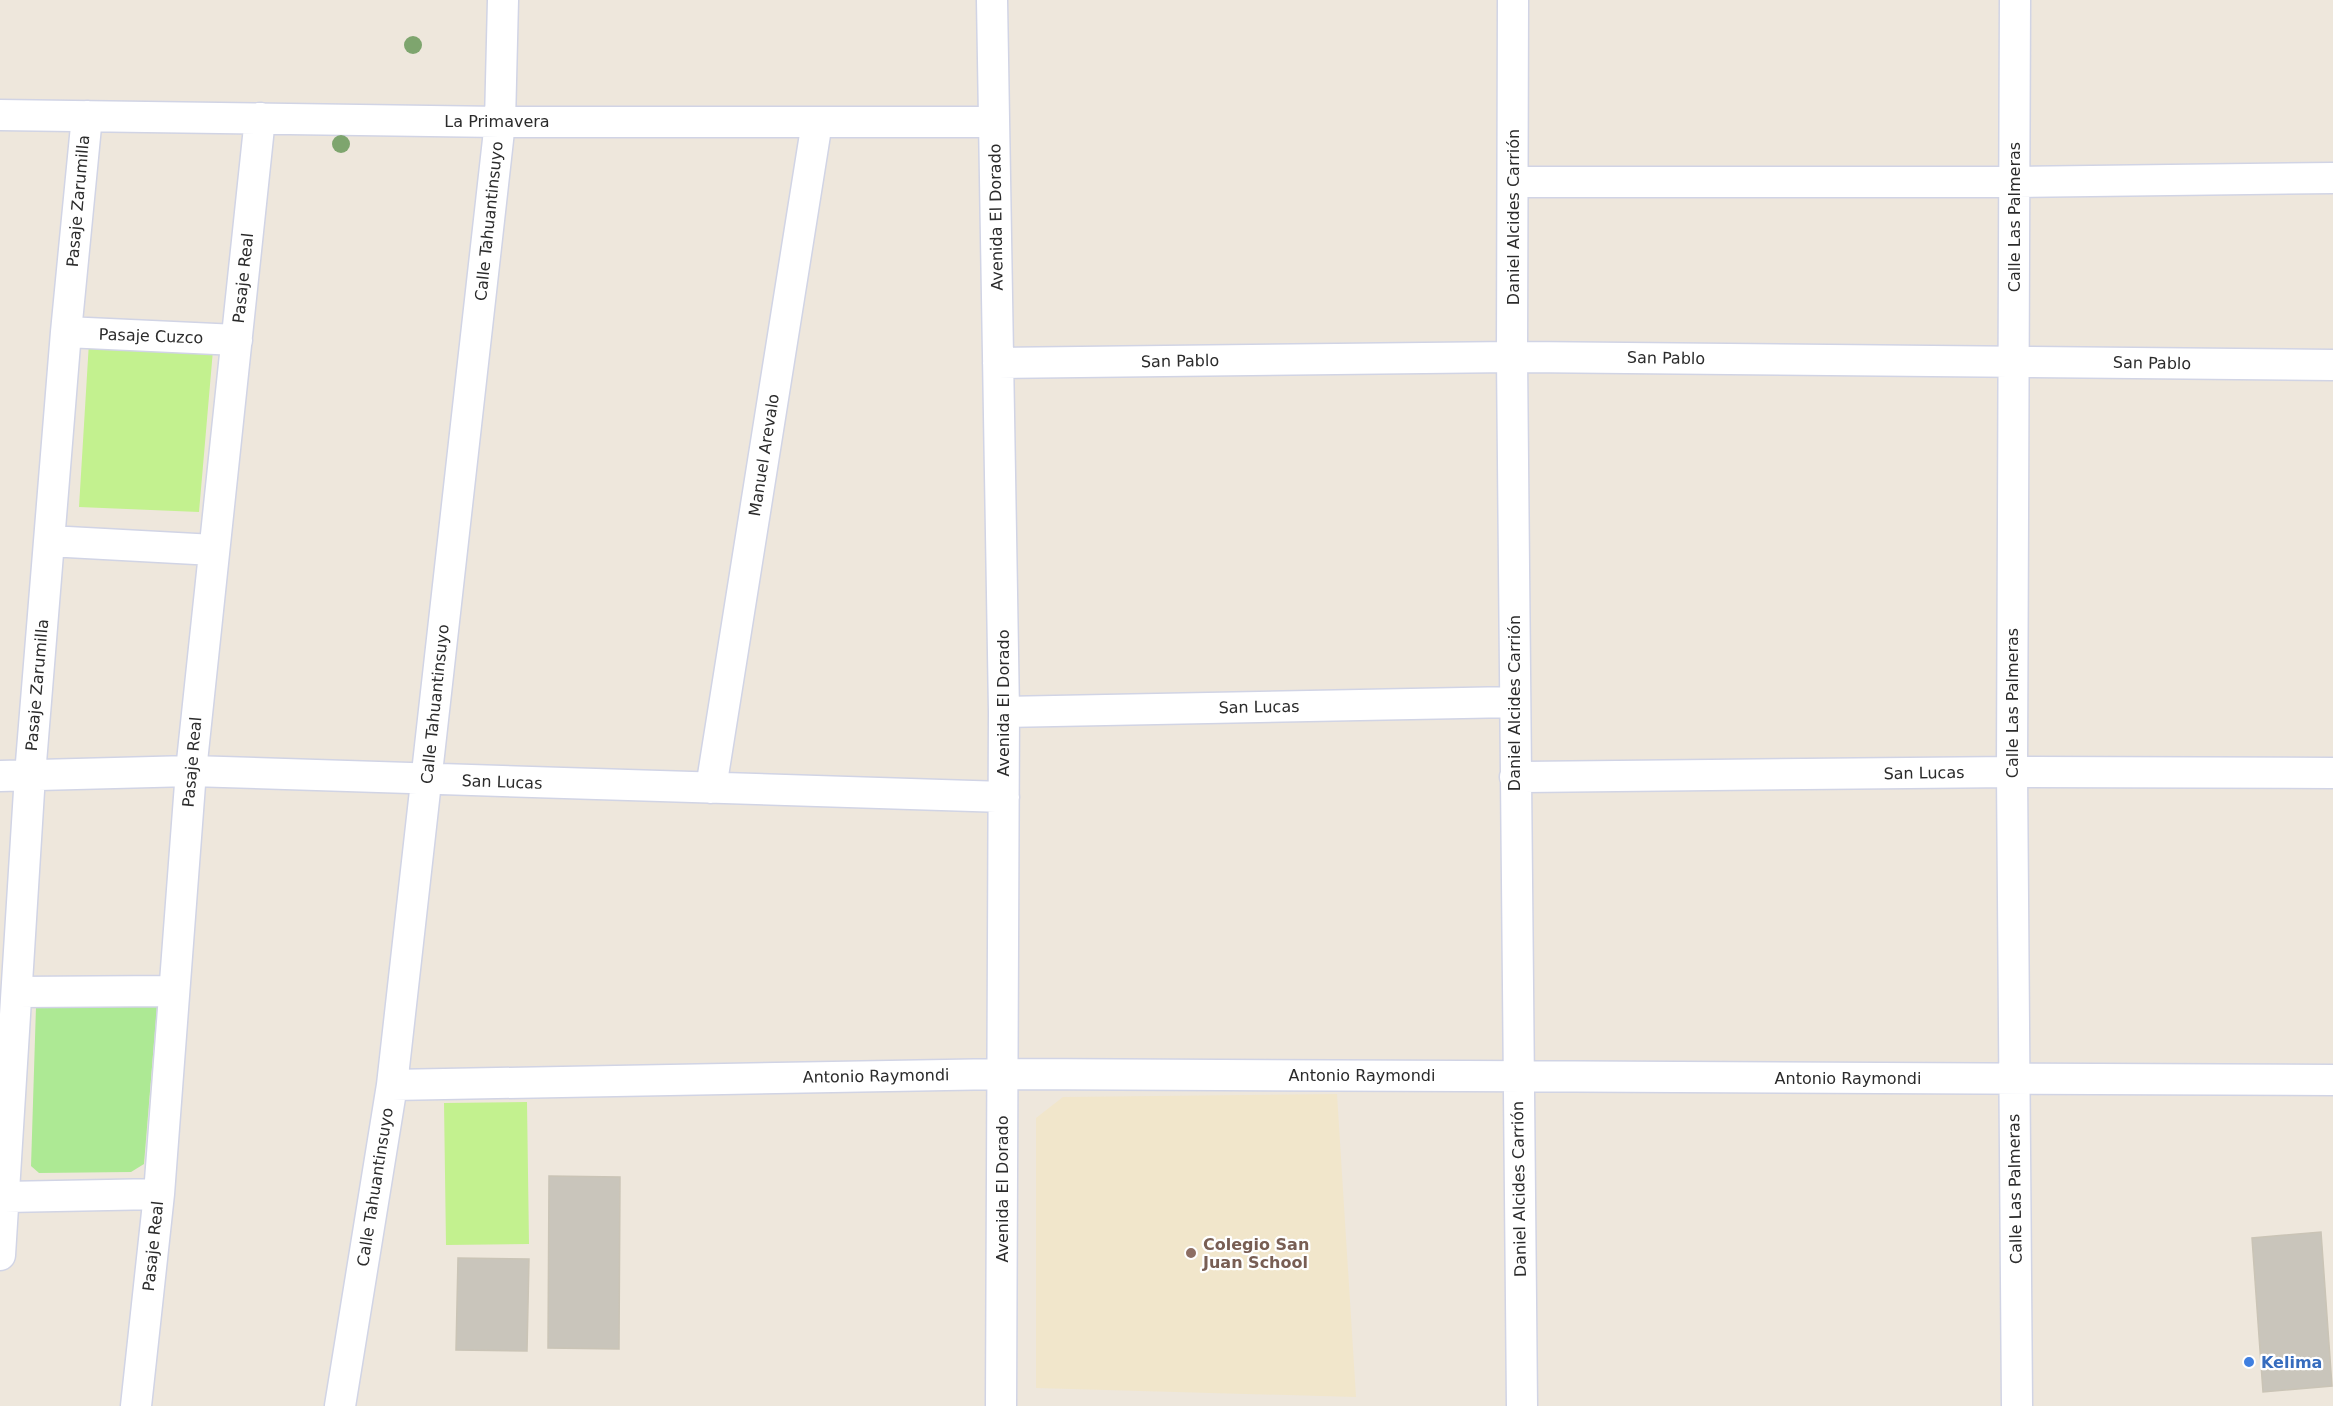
<svg xmlns="http://www.w3.org/2000/svg" width="2333" height="1406" font-family="'DejaVu Sans',sans-serif">
<rect width="100%" height="100%" fill="#eee7dc"/>
<!-- education -->
<path fill="#f1e6cb" d="M 1337,1094 L 1356,1397 L 1036,1388 L 1036,1118 L 1063,1097 Z"/>
<!-- green -->
<path fill="#ade994" d="M 36,1006 L 157,1006 L 144,1164 L 131,1172 L 39,1173 L 31,1166 Z"/>
<!-- pitch -->
<path fill="#c3f18f" d="M 89,342 L 213,350 L 199,512 L 79,507 Z
M 527,1102 L 529,1244 L 446,1245 L 444,1103 Z"/>
<!-- building -->
<path fill="#c9c5bb" stroke="#cac4b6" stroke-width="1.5" d="M 549,1176 L 620,1177 L 619,1349 L 548,1348 Z
M 2321,1232 L 2332,1386 L 2263,1392 L 2252,1238 Z
M 458,1258 L 529,1259 L 527,1351 L 456,1350 Z"/>
<g fill="none" stroke-linecap="round" stroke-linejoin="round">
<defs>
<path id="street" d="M 992,0 L 1004,712 L 1001,1406
M 1513,0 L 1512,357 L 1522,1406
M 2015,0 L 2012,772 L 2017,1406
M 0,115 L 500,122 L 994,122
M 1513,182 L 2014,182 L 2333,178
M 66,332 L 237,340
M 998,363 L 1512,357 L 2333,365
M 49,541 L 214,550
M 1004,712 L 1514,702
M 0,776 L 191,771 L 1004,797
M 1515,777 L 2012,772 L 2333,773
M 711,788 L 817,122
M 17,992 L 174,991
M 392,1085 L 1002,1074 L 2333,1080
M 5,1197 L 159,1194
M 0,1255 L 30,775 L 66,332 L 87,116
M 136,1406 L 159,1194 L 191,771 L 260,118
M 340,1406 L 392,1085 L 500,122 L 503,0"/>
</defs>
<!-- street casing -->
<use href="#street" stroke="#d1d4e5" stroke-width="33"/>
<!-- street -->
<use href="#street" stroke="#fff" stroke-width="30"/>
</g>
<!-- trees -->
<g fill="#7ea56e">
<circle cx="413" cy="45" r="9"/>
<circle cx="341" cy="144" r="9"/>
</g>
<!-- markers -->
<circle fill="#8d6e63" stroke="#fff" stroke-width="2" cx="1191" cy="1253" r="6"/>
<circle fill="#3f7fe0" stroke="#fff" stroke-width="2" cx="2249" cy="1362" r="6"/>
<g text-anchor="middle" dominant-baseline="central" stroke-width="4.5" stroke-linejoin="round" paint-order="stroke">
<!-- street labels -->
<g font-size="16" fill="#2b2b2b" stroke="#fff">
<text x="497" y="121">La Primavera</text>
<text transform="translate(78 201) rotate(-85)">Pasaje Zarumilla</text>
<text transform="translate(996 217) rotate(-91)">Avenida El Dorado</text>
<text transform="translate(1513 217) rotate(-90)">Daniel Alcides Carrión</text>
<text transform="translate(2014 217) rotate(-90)">Calle Las Palmeras</text>
<text transform="translate(489 221) rotate(-84)">Calle Tahuantinsuyo</text>
<text transform="translate(243 278) rotate(-84)">Pasaje Real</text>
<text transform="translate(151 336) rotate(2)">Pasaje Cuzco</text>
<text transform="translate(1666 358) rotate(1)">San Pablo</text>
<text transform="translate(1180 361) rotate(-1)">San Pablo</text>
<text transform="translate(2152 363) rotate(1)">San Pablo</text>
<text transform="translate(764 455) rotate(-81)">Manuel Arevalo</text>
<text transform="translate(37 685) rotate(-85)">Pasaje Zarumilla</text>
<text transform="translate(1003 703) rotate(-90)">Avenida El Dorado</text>
<text transform="translate(1514 703) rotate(-90)">Daniel Alcides Carrión</text>
<text transform="translate(2012 703) rotate(-90)">Calle Las Palmeras</text>
<text transform="translate(435 704) rotate(-84)">Calle Tahuantinsuyo</text>
<text transform="translate(1259 707) rotate(-1)">San Lucas</text>
<text transform="translate(192 762) rotate(-85)">Pasaje Real</text>
<text transform="translate(1924 773) rotate(-1)">San Lucas</text>
<text transform="translate(502 782) rotate(2)">San Lucas</text>
<text x="1362" y="1075">Antonio Raymondi</text>
<text transform="translate(876 1076) rotate(-1)">Antonio Raymondi</text>
<text x="1848" y="1078">Antonio Raymondi</text>
<text transform="translate(375 1187) rotate(-81)">Calle Tahuantinsuyo</text>
<text transform="translate(1002 1189) rotate(-90)">Avenida El Dorado</text>
<text transform="translate(1519 1189) rotate(-91)">Daniel Alcides Carrión</text>
<text transform="translate(2015 1189) rotate(-91)">Calle Las Palmeras</text>
<text transform="translate(153 1246) rotate(-84)">Pasaje Real</text>
</g>
<!-- education labels -->
<g font-size="16" font-weight="bold" fill="#785e54" stroke="#fff" text-anchor="start">
<text x="1203" y="1244">Colegio San<tspan x="1203" dy="18">Juan School</tspan></text>
</g>
<!-- shop labels -->
<g font-size="16" font-weight="bold" fill="#366cbe" stroke="#fff" text-anchor="start">
<text x="2261" y="1362">Kelima</text>
</g>
</g>
</svg>
